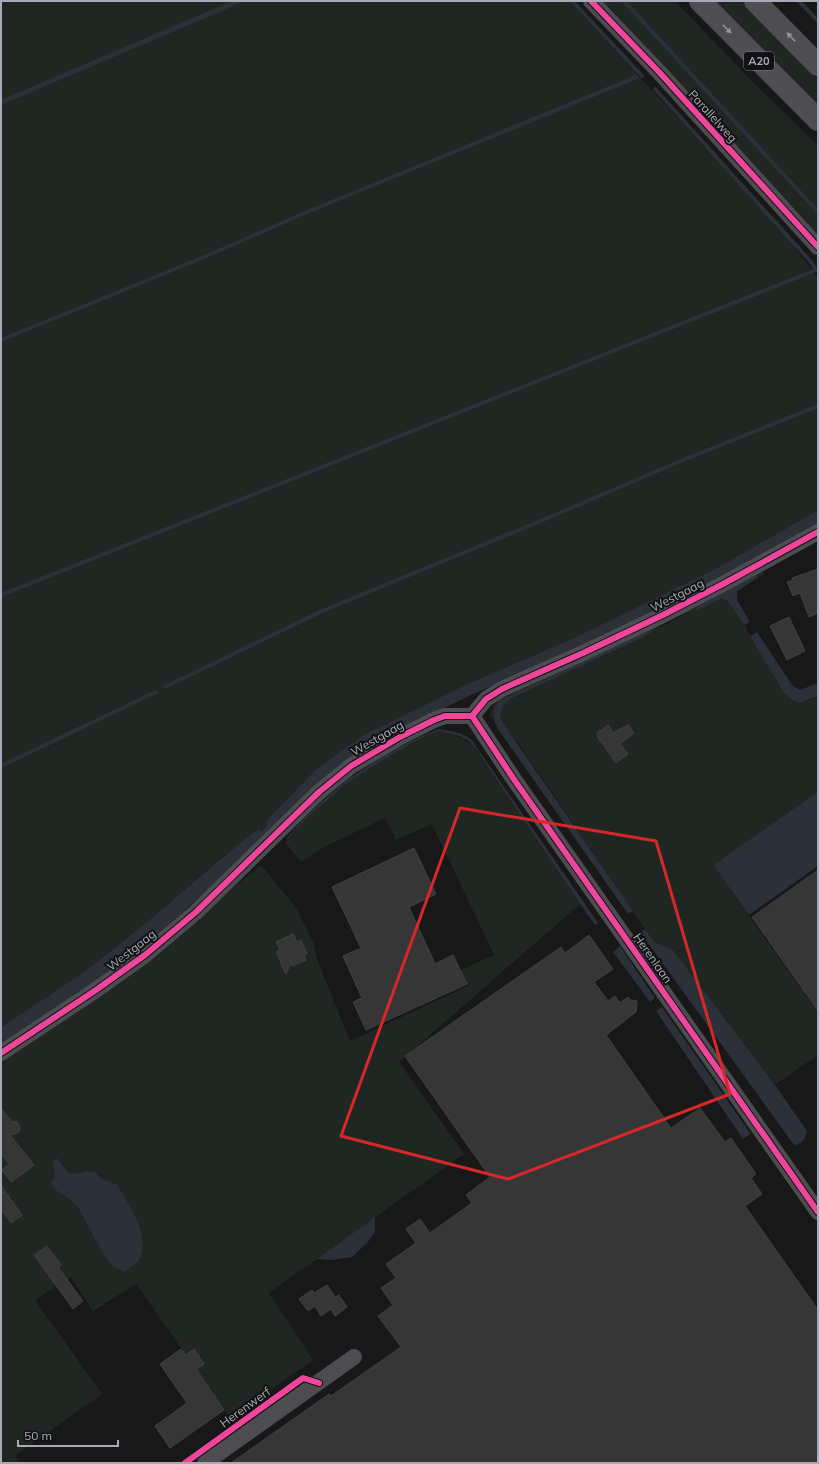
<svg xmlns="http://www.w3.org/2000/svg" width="819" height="1464" font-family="Mulish,sans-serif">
<rect width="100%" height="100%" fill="#181818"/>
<!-- green -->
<path fill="#202722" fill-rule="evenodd" d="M 1,1 L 569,1 L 780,228 L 818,278 L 818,510 L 719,567 L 576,637 L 463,686 L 364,735 L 339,752 L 314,771 L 265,822 L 267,825 C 255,837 239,843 227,853 C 185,890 143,927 99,960 C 68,984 34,1005 1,1027 Z
M 600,1 L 675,1 L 747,76 L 818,146 L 818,237 Z
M 711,1 L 741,1 L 818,79 L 818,111 Z
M 756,570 L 765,573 L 759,577 L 757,574 L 695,608 L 696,611 L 722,599 L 727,600 L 744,625 L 784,693 L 807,701 L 818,696 L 818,793 L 713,865 L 818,1013 L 818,1055 L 775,1085 L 673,950 L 655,942 L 645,929 L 521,747 L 500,720 C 499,708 505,703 514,697 L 644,637 L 653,631 L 654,630 L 652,629 L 500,700 L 495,710 L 494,720 L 490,717 C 492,703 497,701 508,693 L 655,625 L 660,627 L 678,618 L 692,604 Z
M 439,731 C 454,735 465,737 476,749 L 580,904 L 399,1062 L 464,1154 L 269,1293 L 313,1360 L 230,1418 L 136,1284 L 93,1311 L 71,1277 L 35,1300 L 102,1394 L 15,1456 L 19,1463 L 1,1463 L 1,1061 L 74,1014 L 138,966 L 261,865 L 296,908 L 314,944 L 318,962 L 350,1041 L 468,986 L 461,970 L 494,955 L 432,824 L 396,840 L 385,818 L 324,847 L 301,862 L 286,843 L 287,839 C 305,820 324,800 345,784 C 374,764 406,745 439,731 ZM 53,1161 L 62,1164 L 68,1172 L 73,1174 L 87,1171 L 100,1175 L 105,1182 L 117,1184 C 128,1202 142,1223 143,1245 L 100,1248 C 94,1236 85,1215 77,1205 C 69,1196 58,1192 50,1183 L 55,1177 Z"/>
<!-- water -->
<path fill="#2b3039" d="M 232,1 L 245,1 L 1,105 L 1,100 Z
M 634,74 L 640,78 L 307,214 L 204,259 L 1,342 L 1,338 L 202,256 L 305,211 L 631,77 Z
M 818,510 L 818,524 L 695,591 L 527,671 L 469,696 L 405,727 L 204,893 L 163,930 L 114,969 L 1,1048 L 1,1027 C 34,1005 68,984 99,960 C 154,919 204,871 258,829 L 261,831 L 267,825 L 265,822 L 314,771 L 339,752 L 364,735 L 463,686 L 576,637 L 719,567 Z
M 757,574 L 759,577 L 737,591 L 737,600 L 750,622 L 744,625 L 727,600 L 721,599 L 696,611 L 695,608 Z
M 652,629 L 654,630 L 653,631 L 644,637 L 514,697 C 505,703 499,708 501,720 L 633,911 L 628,914 L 498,729 C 493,719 491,710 500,700 Z
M 757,632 L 792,685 L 800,690 L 818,683 L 818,696 L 800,703 L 792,700 L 784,693 L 750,636 Z
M 439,729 L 460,733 L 471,739 L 598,923 L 595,925 L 580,904 L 476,749 L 469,741 L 459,736 L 439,731 L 422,738 L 388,757 L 344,785 L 308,817 L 287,839 L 286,839 C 297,825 309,813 322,801 C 357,770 395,746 439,729 Z
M 818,792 L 818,866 L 749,915 L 713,865 Z
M 645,929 L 655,942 L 673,950 L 775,1085 L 807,1131 C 805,1139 803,1144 794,1145 L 640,932 Z
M 620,946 L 655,998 L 650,1002 L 613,952 Z
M 662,1007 L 751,1134 L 750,1134 L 743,1139 L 656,1011 Z
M 57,1158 L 68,1172 L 73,1174 L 87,1171 L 95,1172 L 105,1181 L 117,1184 C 128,1203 151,1235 140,1258 C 137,1264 129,1268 124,1272 L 112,1265 L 100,1248 L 78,1207 L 70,1199 L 57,1191 L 50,1183 L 55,1177 L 53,1161 Z
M 375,1217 L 375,1232 L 368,1242 L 352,1257 L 331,1260 L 317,1259 Z"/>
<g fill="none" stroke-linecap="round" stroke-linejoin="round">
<!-- stream -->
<path stroke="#2b3039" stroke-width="4" d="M 572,1 L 642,76
M 624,1 L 818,212
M 799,1 L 818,21
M 1,595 L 816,270 L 811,262 L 655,89
M 165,687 L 322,611 L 536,523 L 683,460 L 818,406
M 1,766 L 156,692"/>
</g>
<!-- building -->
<path fill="#363637" stroke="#414044" d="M 818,569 L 818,613 L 809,617 L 800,593 L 793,596 L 787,582 L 793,580 L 792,578 Z
M 789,617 L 805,651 L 787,660 L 770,626 Z
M 608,725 L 613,733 L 628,725 L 634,733 L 620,744 L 628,754 L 616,763 L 597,736 L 598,735 L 597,733 Z
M 414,848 L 436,894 L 409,907 L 435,964 L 453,955 L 467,984 L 366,1030 L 353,1002 L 362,998 L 343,956 L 361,948 L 332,887 Z
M 818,870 L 818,1011 L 752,917 Z
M 293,934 L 297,942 L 301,940 L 307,954 L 304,956 L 306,960 L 292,966 L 291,963 L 286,974 L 276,952 L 280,950 L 276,942 Z
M 589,935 L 613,969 L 594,982 L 608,1001 L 615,996 L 620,1003 L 628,997 L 630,1000 L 637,1001 L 636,1012 L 606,1035 L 671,1128 L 700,1108 L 725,1142 L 731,1138 L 756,1174 L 751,1178 L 762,1194 L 745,1206 L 818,1310 L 818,1463 L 231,1463 L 329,1394 L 331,1396 L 401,1347 L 378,1316 L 393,1305 L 381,1288 L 396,1278 L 386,1264 L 416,1243 L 406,1229 L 420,1219 L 430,1233 L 472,1203 L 466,1195 L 490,1177 L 405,1056 L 561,947 L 565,953 Z
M 1,1108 L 12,1122 L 16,1121 L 20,1126 L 19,1132 L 10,1135 L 34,1165 L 11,1182 L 2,1170 L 9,1164 L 1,1154 Z
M 1,1186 L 22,1215 L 11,1223 L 1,1209 Z
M 47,1246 L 61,1265 L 58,1267 L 83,1301 L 73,1309 L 34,1255 Z
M 327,1285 L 335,1297 L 339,1295 L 347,1307 L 335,1316 L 331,1309 L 321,1316 L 315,1306 L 308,1311 L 299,1299 L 312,1290 L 314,1293 Z
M 181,1349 L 186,1355 L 194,1349 L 204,1364 L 196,1369 L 224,1410 L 170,1448 L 155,1426 L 187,1403 L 160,1364 Z"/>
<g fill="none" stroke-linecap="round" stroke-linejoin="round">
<!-- minor -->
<path stroke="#4c4c51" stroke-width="16" d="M 591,1 L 660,73 L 818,247
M 472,716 L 513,778 L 818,1212
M 472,716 L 486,699 L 502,689 L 583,653 L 663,615 L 723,584 L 818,532
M 1,1053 L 96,990 L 145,955 L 196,912 L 319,792 L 351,766 L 400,737 L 434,720 L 445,716 L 472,716
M 205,1463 L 354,1357"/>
<!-- motorway -->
<path stroke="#4e4e52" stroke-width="22" d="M 700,1 L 818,120
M 755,1 L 818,65"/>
<defs>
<path id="cycleway" d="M 591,1 L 660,73 L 818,247
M 472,716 L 513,778 L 818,1212
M 472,716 L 486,699 L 502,689 L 583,653 L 663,615 L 723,584 L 818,532
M 1,1053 L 96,990 L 145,955 L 196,912 L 319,792 L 351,766 L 400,737 L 434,720 L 445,716 L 472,716
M 185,1463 L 303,1378 L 319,1383"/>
</defs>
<!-- cycleway casing -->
<use href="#cycleway" stroke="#121214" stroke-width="8"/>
<!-- cycleway -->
<use href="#cycleway" stroke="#ed469a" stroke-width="6"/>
</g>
<!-- one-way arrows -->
<defs><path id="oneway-solid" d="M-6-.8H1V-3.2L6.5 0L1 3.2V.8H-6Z"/></defs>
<g fill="#92939e">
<use href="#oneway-solid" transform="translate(727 29) rotate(45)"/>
<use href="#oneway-solid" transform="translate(791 37) rotate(-134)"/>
</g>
<!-- marked area -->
<path fill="none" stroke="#d62828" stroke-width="3" stroke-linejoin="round" d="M 460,808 L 656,841 L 730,1094 L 508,1179 L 341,1136 Z"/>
<g text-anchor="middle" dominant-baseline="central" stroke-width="4" stroke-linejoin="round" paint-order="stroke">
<!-- shield labels -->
<rect fill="#121214" stroke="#7c7c87" stroke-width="1" x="744" y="52" width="30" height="18" rx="3"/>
<g font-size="11" font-weight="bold" fill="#a9aab8">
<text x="759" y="61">A20</text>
</g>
<!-- street labels -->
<g font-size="12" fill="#a9aab8" stroke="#121214">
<text transform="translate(713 116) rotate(48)">Parallelweg</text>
<text transform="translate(677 595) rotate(-27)">Westgaag</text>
<text transform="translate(377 738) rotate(-30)">Westgaag</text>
<text transform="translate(131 950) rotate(-38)">Westgaag</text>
<text transform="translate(653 958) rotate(55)">Herenlaan</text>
<text transform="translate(245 1407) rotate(-36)">Herenwerf</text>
</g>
</g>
<!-- border -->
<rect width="819" height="1464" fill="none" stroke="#a9aab8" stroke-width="4"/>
<!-- scale -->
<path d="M18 1440v6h100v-6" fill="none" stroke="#a9aab8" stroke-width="2"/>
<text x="24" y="1440" font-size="12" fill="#a9aab8" stroke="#121214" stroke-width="3" paint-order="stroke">50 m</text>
</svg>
